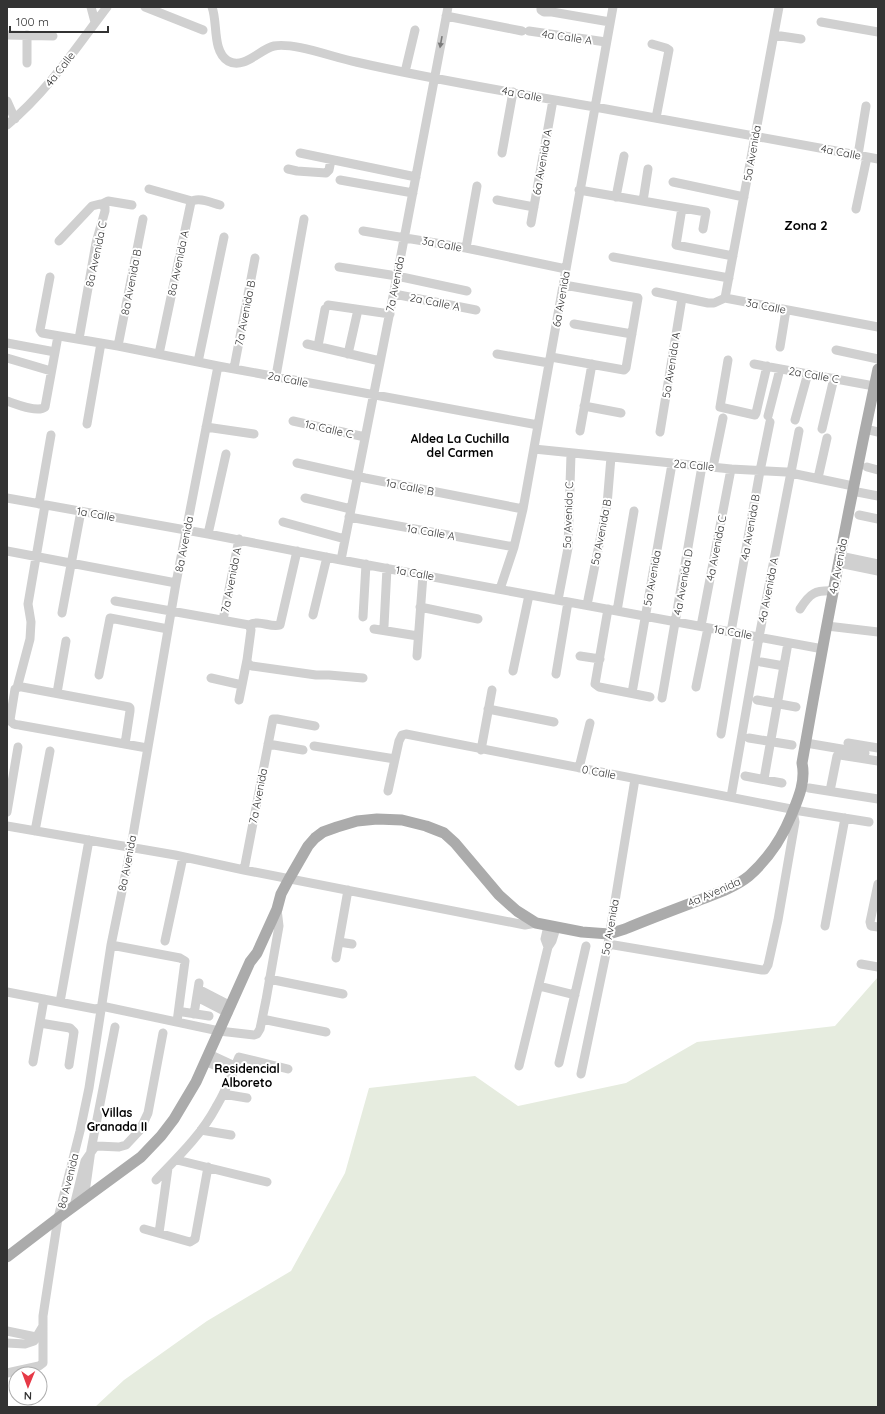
<svg xmlns="http://www.w3.org/2000/svg" width="885" height="1414" font-family="Quicksand,sans-serif">
<rect width="100%" height="100%" fill="#fff"/>
<!-- green -->
<path fill="#e6ecdf" d="M 878,977 L 878,1407 L 95,1407 L 124,1380 L 207,1321 L 291,1271 L 345,1173 L 369,1088 L 475,1076 L 518,1106 L 626,1083 L 697,1042 L 835,1026 Z"/>
<g fill="none" stroke-linecap="round" stroke-linejoin="round">
<!-- minor -->
<path stroke="#d0d0d0" stroke-width="9" d="M 91,7 L 95,22
M 145,7 L 203,30
M 212,7 C 218,23 212,51 228,61 C 244,70 260,49 274,46 C 294,42 335,58 356,62 C 435,80 515,93 595,107 C 690,124 784,141 878,159
M 541,7 L 541,10 L 544,12 L 552,12 L 610,22
M 446,16 L 522,31
M 821,22 L 878,32
M 529,31 L 606,42
M 7,35 L 53,36
M 774,35 L 801,39
M 652,44 L 666,48 L 669,50 L 656,118
M 27,63 L 27,35
M 405,72 L 415,30
M 7,101 L 15,119
M 7,125 C 47,92 76,48 107,7
M 300,153 L 416,177
M 502,153 L 513,92
M 858,155 L 866,106
M 288,169 L 297,171 L 326,173 L 329,170 L 331,160
M 340,180 L 413,193
M 673,182 L 744,197
M 149,189 L 192,201
M 579,190 L 706,212 L 703,229
M 616,197 L 624,156
M 497,200 L 534,207
M 643,201 L 648,169
M 102,204 L 108,201 L 132,205
M 682,208 L 676,245 L 733,256
M 856,209 L 867,157
M 531,223 L 553,100
M 363,231 L 466,248 L 566,269
M 59,241 L 92,206 L 100,204 L 105,207 L 105,211 L 96,243 L 79,339
M 466,248 L 477,186
M 613,257 L 729,278
M 339,267 L 397,276 L 467,291
M 50,277 L 40,330 L 42,333 L 118,346 L 218,366 L 538,425
M 656,292 L 708,303 L 714,303 L 725,298 L 878,327
M 394,294 L 476,310
M 725,298 L 779,7
M 328,305 L 390,314
M 574,324 L 632,334
M 7,343 L 55,352
M 307,344 L 380,361
M 118,346 L 143,219
M 318,346 L 325,309
M 780,347 L 786,310
M 836,350 L 878,359
M 159,354 L 191,202 C 198,196 212,203 220,205
M 348,354 L 357,314
M 497,354 L 549,363
M 551,357 L 624,370 L 626,368 L 638,298 L 564,285
M 7,358 L 51,371
M 728,360 L 720,407 L 755,415 L 756,413 L 767,366
M 198,362 L 224,237
M 754,364 L 874,386
M 234,368 L 255,258
M 276,376 L 304,219
M 7,401 C 16,404 38,413 45,407 L 58,336
M 584,406 L 621,413
M 768,416 L 780,369
M 795,420 L 808,373
M 293,421 L 365,437
M 87,424 L 101,343
M 206,427 L 254,434
M 822,429 L 834,378
M 865,429 L 878,432
M 580,431 L 592,364
M 660,432 L 682,298
M 534,449 L 731,469 L 786,472 L 853,486
M 297,463 L 365,478 L 523,509
M 713,467 L 723,418
M 867,467 L 878,470
M 818,478 L 827,438
M 852,491 L 878,496
M 7,498 L 208,534 L 341,560 L 823,649
M 305,498 L 351,509
M 39,504 L 51,435
M 859,515 L 878,519
M 349,517 L 514,547
M 283,522 L 345,539
M 208,534 L 226,454
M 7,551 L 176,583
M 840,556 L 878,564
M 341,560 L 397,276 L 448,7
M 839,563 L 878,571
M 500,589 L 514,547 L 523,509 L 613,7
M 558,600 L 568,548 L 571,454
M 115,601 L 249,625 L 251,630 L 247,660 L 248,664 L 252,666 L 316,675 L 329,675 L 363,678
M 587,605 L 607,505 L 611,457
M 420,607 L 478,619
M 608,609 L 595,684 L 599,687 L 650,697
M 800,609 C 810,593 815,590 834,591
M 617,611 L 634,511
M 62,613 L 81,511
M 313,615 L 327,557
M 363,617 L 366,564
M 223,620 L 239,539
M 249,625 C 259,619 270,628 280,625 L 297,551
M 384,626 L 387,568
M 701,626 L 731,469
M 827,626 L 878,632
M 374,629 L 418,636
M 731,632 L 760,471 L 770,422
M 417,656 L 423,575
M 580,656 L 600,659
M 761,662 L 784,666
M 513,671 L 529,595
M 556,674 L 568,602
M 99,675 L 110,618 L 168,629
M 211,678 L 242,685
M 696,687 L 708,628
M 17,688 L 30,639 L 31,622 L 28,604 L 45,505
M 57,693 L 66,641
M 632,693 L 672,464
M 662,698 L 702,466
M 239,700 L 247,660
M 757,700 L 796,707
M 488,709 L 554,722
M 721,734 L 738,633
M 749,738 L 792,745
M 806,743 L 865,753
M 848,743 L 878,748
M 125,744 L 130,711 L 130,708 L 129,707 L 22,687 L 19,687 L 15,689 L 10,720 C 12,724 15,725 19,725 L 147,748
M 268,744 L 303,750
M 314,746 L 395,759
M 481,750 L 492,690
M 579,768 L 590,723
M 745,776 L 782,783
M 764,779 L 788,643
M 809,788 L 878,799
M 388,791 L 399,741 L 402,735 L 406,734 L 791,809
M 830,791 L 837,756 L 840,755 L 878,761
M 731,797 L 759,637 L 799,431
M 794,810 L 869,822
M 7,812 L 18,747
M 7,826 L 175,855 L 244,870 L 525,925 L 536,923
M 35,831 L 50,751
M 244,870 L 273,719 L 277,719 L 315,726
M 878,884 L 870,922 L 871,926 L 878,927
M 825,926 L 845,818
M 165,941 L 183,857
M 339,942 L 352,944
M 608,944 L 762,970 L 765,970 L 768,965 L 778,920 L 795,822 L 793,812
M 111,945 L 180,958 L 185,961 L 177,1022
M 548,947 L 545,939 L 548,926
M 336,958 L 348,890
M 861,964 L 878,967
M 269,979 L 343,994
M 539,986 L 575,995
M 198,989 L 231,1006
M 7,992 L 95,1009 L 106,1007 L 219,1031 L 254,1035 L 257,1034 L 260,1029 L 266,1000 L 279,926 L 277,909
M 197,997 L 228,1013
M 60,1002 L 89,840
M 183,1012 L 209,1016
M 194,1014 L 199,983
M 262,1019 L 326,1032
M 40,1023 L 70,1028 L 74,1032 L 69,1065
M 209,1054 L 235,1066
M 205,1061 L 233,1073
M 33,1062 L 44,999
M 559,1063 L 586,946
M 519,1066 L 548,947 L 552,941 L 556,928
M 581,1074 L 608,944 L 635,779
M 223,1094 L 247,1098
M 201,1130 L 231,1135
M 177,1160 L 267,1182
M 156,1180 C 178,1157 201,1135 216,1107 C 226,1091 232,1074 239,1057 L 288,1069
M 84,1200 L 91,1150 L 115,1027
M 74,1206 L 85,1161 L 94,1148 L 97,1146 L 119,1147 L 126,1145 L 140,1130 L 148,1113 L 163,1033
M 144,1229 L 190,1242 L 195,1239 L 208,1167
M 159,1233 L 168,1168
M 7,1331 L 36,1337
M 7,1343 L 25,1344 L 34,1341 L 43,1326
M 7,1373 L 39,1366 L 43,1363 L 43,1316 L 58,1218 L 80,1131 L 89,1088 L 111,945 L 131,847 L 176,583 L 218,366"/>
<!-- major -->
<path stroke="#ababab" stroke-width="11" d="M 7,1257 L 58,1218 L 141,1157 L 161,1136 L 174,1119 L 196,1082 L 250,962 L 257,953 L 277,909 L 281,894 L 289,879 L 308,846 L 315,838 L 323,832 L 337,827 L 357,821 L 377,819 L 402,820 L 426,826 L 444,833 L 455,843 L 499,895 L 517,911 L 536,923 L 582,932 L 609,934 L 625,929 C 649,919 673,910 697,901 C 715,894 734,888 749,876 C 767,860 782,838 791,816 C 798,799 806,782 802,763 C 825,631 850,500 878,369"/>
</g>
<!-- one-way arrows -->
<defs><path id="oneway-solid" d="M-6-.8H1V-3.2L6.5 0L1 3.2V.8H-6Z"/></defs>
<use fill="#7a7a7a" href="#oneway-solid" transform="translate(441 42) rotate(100)"/>
<g text-anchor="middle" dominant-baseline="central" stroke-width="4" stroke-linejoin="round" paint-order="stroke">
<!-- street labels -->
<g font-size="11" fill="#333" stroke="#fff">
<text transform="translate(567 37) rotate(8)">4a Calle A</text>
<text transform="translate(60 69) rotate(-52)">4a Calle</text>
<text transform="translate(522 94) rotate(11)">4a Calle</text>
<text transform="translate(841 152) rotate(11)">4a Calle</text>
<text transform="translate(752 153) rotate(-80)">5a Avenida</text>
<text transform="translate(542 162) rotate(-80)">6a Avenida A</text>
<text transform="translate(442 244) rotate(11)">3a Calle</text>
<text transform="translate(96 254) rotate(-78)">8a Avenida C</text>
<text transform="translate(178 263) rotate(-78)">8a Avenida A</text>
<text transform="translate(131 282) rotate(-79)">8a Avenida B</text>
<text transform="translate(395 284) rotate(-79)">7a Avenida</text>
<text transform="translate(561 299) rotate(-80)">6a Avenida</text>
<text transform="translate(435 302) rotate(11)">2a Calle A</text>
<text transform="translate(766 306) rotate(11)">3a Calle</text>
<text transform="translate(245 313) rotate(-79)">7a Avenida B</text>
<text transform="translate(671 365) rotate(-81)">5a Avenida A</text>
<text transform="translate(814 375) rotate(10)">2a Calle C</text>
<text transform="translate(288 379) rotate(11)">2a Calle</text>
<text transform="translate(329 429) rotate(13)">1a Calle C</text>
<text transform="translate(694 465) rotate(5)">2a Calle</text>
<text transform="translate(410 487) rotate(11)">1a Calle B</text>
<text transform="translate(96 514) rotate(10)">1a Calle</text>
<text transform="translate(568 515) rotate(-88)">5a Avenida C</text>
<text transform="translate(750 527) rotate(-80)">4a Avenida B</text>
<text transform="translate(431 532) rotate(10)">1a Calle A</text>
<text transform="translate(601 532) rotate(-79)">5a Avenida B</text>
<text transform="translate(184 544) rotate(-79)">8a Avenida</text>
<text transform="translate(716 548) rotate(-79)">4a Avenida C</text>
<text transform="translate(838 566) rotate(-79)">4a Avenida</text>
<text transform="translate(415 573) rotate(10)">1a Calle</text>
<text transform="translate(652 578) rotate(-80)">5a Avenida</text>
<text transform="translate(231 580) rotate(-79)">7a Avenida A</text>
<text transform="translate(683 582) rotate(-80)">4a Avenida D</text>
<text transform="translate(768 590) rotate(-79)">4a Avenida A</text>
<text transform="translate(733 632) rotate(10)">1a Calle</text>
<text transform="translate(599 772) rotate(11)">0 Calle</text>
<text transform="translate(258 796) rotate(-79)">7a Avenida</text>
<text transform="translate(127 863) rotate(-79)">8a Avenida</text>
<text transform="translate(714 892) rotate(-24)">4a Avenida</text>
<text transform="translate(610 927) rotate(-80)">5a Avenida</text>
<text transform="translate(68 1181) rotate(-76)">8a Avenida</text>
</g>
<!-- neighbourhood labels -->
<g font-size="12" font-weight="bold" fill="#000" stroke="#fff">
<text x="460" y="438">Aldea La Cuchilla<tspan x="460" dy="14">del Carmen</tspan></text>
<text x="247" y="1068">Residencial<tspan x="247" dy="14">Alboreto</tspan></text>
<text x="117" y="1112">Villas<tspan x="117" dy="14">Granada II</tspan></text>
</g>
<!-- quarter labels -->
<g font-size="13" font-weight="bold" fill="#000" stroke="#fff">
<text x="806" y="225">Zona 2</text>
</g>
</g>
<!-- border -->
<rect width="885" height="1414" fill="none" stroke="#333333" stroke-width="16"/>
<!-- north arrow -->
<g transform="translate(28 1386) rotate(181)"><circle r="19" fill="#ffffff" stroke="#adadad"/>
<path d="M0-3L7 15L0 10L-7 15Z" fill="#e63946"/>
<text y="-6" font-size="11" font-weight="bold" text-anchor="middle" fill="#333333">N</text>
</g>
<!-- scale -->
<path d="M10 26v6h98v-6" fill="none" stroke="#333333" stroke-width="2"/>
<text x="16" y="26" font-size="12" fill="#333333" stroke="#ffffff" stroke-width="3" paint-order="stroke">100 m</text>
</svg>
